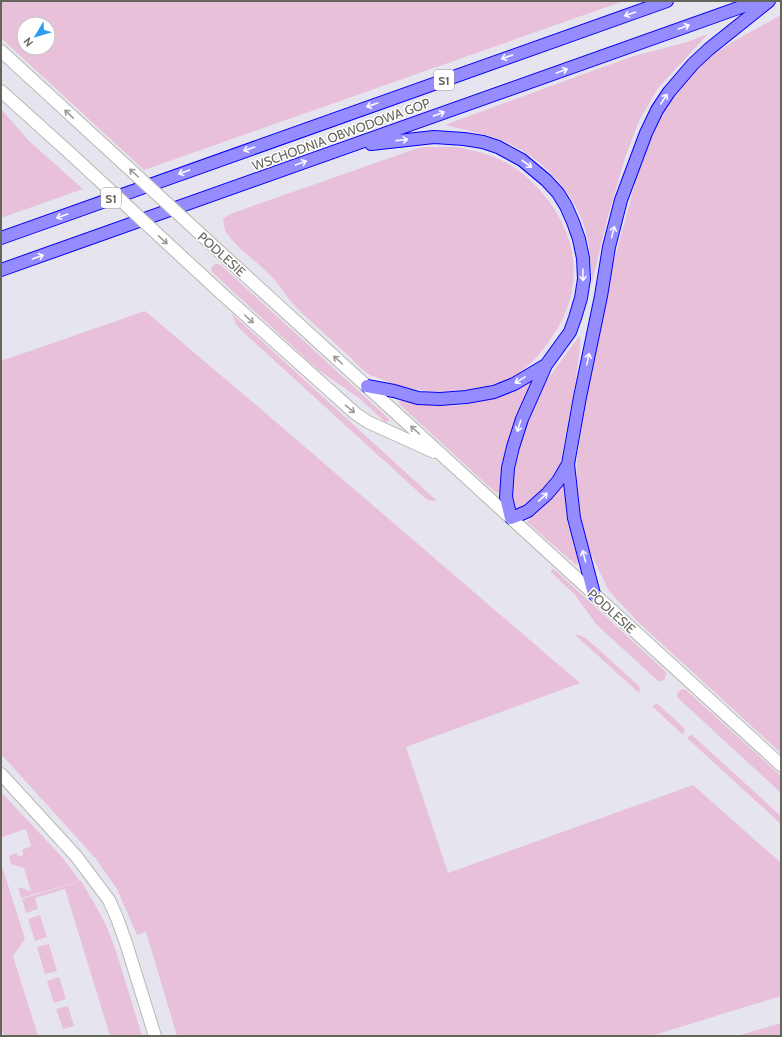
<svg xmlns="http://www.w3.org/2000/svg" width="782" height="1037" font-family="Cabin,sans-serif">
<rect width="100%" height="100%" fill="#e6e5ef"/>
<!-- green -->
<path fill="#e8c0da" fill-rule="evenodd" d="M 1,1 L 624,1 L 144,170 L 1,38 ZM 24,24 L 48,24 L 48,48 L 24,48 Z
M 781,15 L 781,753 L 638,622 L 609,591 L 589,550 L 582,522 L 576,492 L 577,458 L 588,391 L 613,264 L 639,169 L 653,130 L 665,108 L 691,75 L 711,56 L 734,41 Z
M 708,34 L 658,88 L 639,121 L 625,158 L 607,220 L 592,283 C 591,263 590,242 583,223 C 570,186 537,154 501,140 C 483,133 464,130 445,125 L 567,80 L 634,56 L 687,42 Z
M 1,109 L 28,140 L 83,189 L 1,218 Z
M 426,147 C 438,147 450,146 462,148 C 478,151 498,157 512,166 C 526,175 538,187 548,200 C 583,246 582,299 547,344 C 538,357 527,368 514,376 C 497,387 469,390 449,391 C 425,393 398,387 376,377 C 373,376 369,375 367,373 C 361,369 356,363 351,358 C 339,347 327,336 314,324 C 308,318 300,312 294,305 C 285,295 279,283 269,274 C 256,261 239,250 228,235 C 224,231 224,224 223,219 L 230,214 L 418,148 Z
M 215,264 L 219,264 L 222,266 L 388,418 L 389,421 L 385,422 L 359,398 L 317,369 L 212,272 L 211,268 Z
M 145,311 L 249,399 L 580,683 L 406,747 L 448,873 L 693,785 L 781,863 L 781,996 L 651,1036 L 177,1036 L 146,932 L 137,935 L 117,889 L 96,859 L 1,754 L 1,361 Z
M 232,314 L 436,500 C 432,502 428,500 425,498 L 242,331 L 236,324 Z
M 580,335 L 580,347 L 576,379 L 560,465 L 547,483 L 541,491 L 530,500 L 515,510 L 512,494 L 515,466 L 528,416 L 544,384 Z
M 532,380 L 515,421 L 507,445 L 499,493 L 495,492 L 399,404 L 399,401 L 404,399 L 448,406 L 463,405 L 502,396 Z
M 565,478 L 566,503 L 574,545 L 579,562 L 576,565 L 527,522 L 542,508 L 559,490 Z
M 553,569 L 555,570 L 665,671 L 666,673 L 665,679 L 662,681 L 658,681 L 596,624 L 575,595 L 551,572 L 551,570 Z
M 574,634 L 582,636 L 587,639 L 639,686 L 640,688 L 639,693 Z
M 684,689 L 686,690 L 781,776 L 781,793 L 679,699 C 675,694 678,690 684,689 Z
M 656,704 L 659,705 L 684,728 L 685,731 L 682,734 L 652,706 Z
M 690,735 L 692,735 L 781,816 L 781,824 L 687,738 Z
M 1,792 L 62,857 L 80,881 L 21,898 L 18,887 L 31,891 L 24,868 L 11,864 L 9,856 L 17,853 L 18,857 L 23,855 L 22,850 L 31,846 L 26,829 L 2,837 L 1,833 Z
M 1,863 L 25,939 L 13,956 L 38,1036 L 4,1036 L 1,1027 Z
M 81,881 L 93,901 L 106,925 L 116,951 L 142,1036 L 110,1036 L 65,889 L 35,898 L 38,909 L 26,913 L 22,899 Z
M 40,915 L 47,937 L 35,941 L 28,919 Z
M 49,944 L 57,971 L 45,974 L 37,947 Z
M 59,977 L 66,999 L 54,1003 L 47,981 Z
M 68,1006 L 74,1026 L 63,1029 L 56,1009 Z
M 781,1023 L 781,1036 L 737,1036 Z"/>
<g fill="none" stroke-linecap="round" stroke-linejoin="round">
<defs>
<path id="street" d="M 1,774 L 76,856 L 109,900 L 117,918 L 126,943 L 155,1036"/>
<path id="secondary" d="M 1,51 L 98,140
M 1,91 L 73,156
M 245,275 L 781,765
M 221,293 L 356,414 L 368,422 L 434,452"/>
<path id="highway" d="M 1,238 L 667,1
M 1,270 L 758,1
M 546,365 L 522,419 L 513,447 L 508,468 L 506,497 L 511,518 L 519,515 L 528,511 L 547,494 L 558,481 L 568,464 L 580,397 L 601,296 L 609,247 L 621,200 L 646,133 L 657,110 L 669,92 L 693,64 L 709,49 L 769,1
M 367,386 L 394,391 L 418,398 L 440,399 L 466,397 L 494,392 L 514,384 L 546,365 L 570,332 L 575,318 L 581,298 L 584,279 L 583,258 L 579,239 L 573,222 L 566,206 L 558,193 L 546,180 L 522,160 L 498,147 L 483,142 L 464,139 L 434,137 L 371,144
M 568,464 L 574,518 L 594,594"/>
</defs>
<!-- street casing -->
<use href="#street" stroke="#b8b7b0" stroke-width="14"/>
<!-- secondary casing -->
<use href="#secondary" stroke="#b8b8af" stroke-width="14"/>
<!-- highway casing -->
<use href="#highway" stroke="#0500f4" stroke-width="14"/>
<!-- street -->
<use href="#street" stroke="#fff" stroke-width="12"/>
<!-- secondary -->
<use href="#secondary" stroke="#fff" stroke-width="12"/>
<!-- highway -->
<use href="#highway" stroke="#958cff" stroke-width="12"/>
<defs>
<path id="secondary-bridge" d="M 98,140 L 245,275
M 73,156 L 221,293"/>
</defs>
<!-- secondary-bridge casing -->
<use href="#secondary-bridge" stroke="#b8b8af" stroke-width="14" stroke-linecap="butt"/>
<!-- secondary-bridge -->
<use href="#secondary-bridge" stroke="#fff" stroke-width="12"/>
</g>
<!-- one-way arrows -->
<defs><path id="oneway-shaft" d="M-6 0H5M1.5-3L5.5 0L1.5 3" fill="none" stroke-width="1.6" stroke-linecap="round" stroke-linejoin="round"/></defs>
<g stroke="#faf9ff">
<use href="#oneway-shaft" transform="translate(630 14) rotate(161)"/>
<use href="#oneway-shaft" transform="translate(684 27) rotate(-20)"/>
<use href="#oneway-shaft" transform="translate(507 57) rotate(161)"/>
<use href="#oneway-shaft" transform="translate(562 71) rotate(-20)"/>
<use href="#oneway-shaft" transform="translate(664 99) rotate(-57)"/>
<use href="#oneway-shaft" transform="translate(372 105) rotate(161)"/>
<use href="#oneway-shaft" transform="translate(439 114) rotate(-20)"/>
<use href="#oneway-shaft" transform="translate(402 140) rotate(-6)"/>
<use href="#oneway-shaft" transform="translate(249 149) rotate(161)"/>
<use href="#oneway-shaft" transform="translate(301 163) rotate(-20)"/>
<use href="#oneway-shaft" transform="translate(527 164) rotate(37)"/>
<use href="#oneway-shaft" transform="translate(184 172) rotate(160)"/>
<use href="#oneway-shaft" transform="translate(62 216) rotate(160)"/>
<use href="#oneway-shaft" transform="translate(613 232) rotate(-76)"/>
<use href="#oneway-shaft" transform="translate(38 257) rotate(-20)"/>
<use href="#oneway-shaft" transform="translate(583 275) rotate(89)"/>
<use href="#oneway-shaft" transform="translate(588 359) rotate(-78)"/>
<use href="#oneway-shaft" transform="translate(520 380) rotate(149)"/>
<use href="#oneway-shaft" transform="translate(519 426) rotate(107)"/>
<use href="#oneway-shaft" transform="translate(543 497) rotate(-43)"/>
<use href="#oneway-shaft" transform="translate(584 556) rotate(-105)"/>
</g>
<g stroke="#9c9b95">
<use href="#oneway-shaft" transform="translate(69 114) rotate(-137)"/>
<use href="#oneway-shaft" transform="translate(134 173) rotate(-138)"/>
<use href="#oneway-shaft" transform="translate(163 240) rotate(43)"/>
<use href="#oneway-shaft" transform="translate(249 319) rotate(42)"/>
<use href="#oneway-shaft" transform="translate(338 360) rotate(-138)"/>
<use href="#oneway-shaft" transform="translate(350 409) rotate(40)"/>
<use href="#oneway-shaft" transform="translate(415 430) rotate(-138)"/>
</g>
<g text-anchor="middle" dominant-baseline="central" stroke-width="3" stroke-linejoin="round" paint-order="stroke">
<!-- shield labels -->
<g fill="#fff" stroke="#94938d" stroke-width="1">
<rect x="434" y="70" width="20" height="20" rx="3"/>
<rect x="101" y="188" width="20" height="20" rx="3"/>
</g>
<g font-size="12" font-weight="bold" fill="#66655c">
<text x="444" y="80">S1</text>
<text x="111" y="198">S1</text>
</g>
<!-- street labels -->
<g font-size="13" fill="#66655c" stroke="#fff">
<text transform="translate(341 134) rotate(-20)">WSCHODNIA OBWODOWA GOP</text>
<text transform="translate(222 254) rotate(42)">PODLESIE</text>
<text transform="translate(612 611) rotate(42)">PODLESIE</text>
</g>
</g>
<!-- border -->
<rect width="782" height="1037" fill="none" stroke="#66655c" stroke-width="4"/>
<!-- north arrow -->
<g transform="translate(36 36) rotate(232)"><circle r="19" fill="#ffffff" stroke="#c2c1be"/>
<path d="M0-3L7 15L0 10L-7 15Z" fill="#2c9eee"/>
<text y="-6" font-size="11" font-weight="bold" text-anchor="middle" fill="#66655c">N</text>
</g>
</svg>
